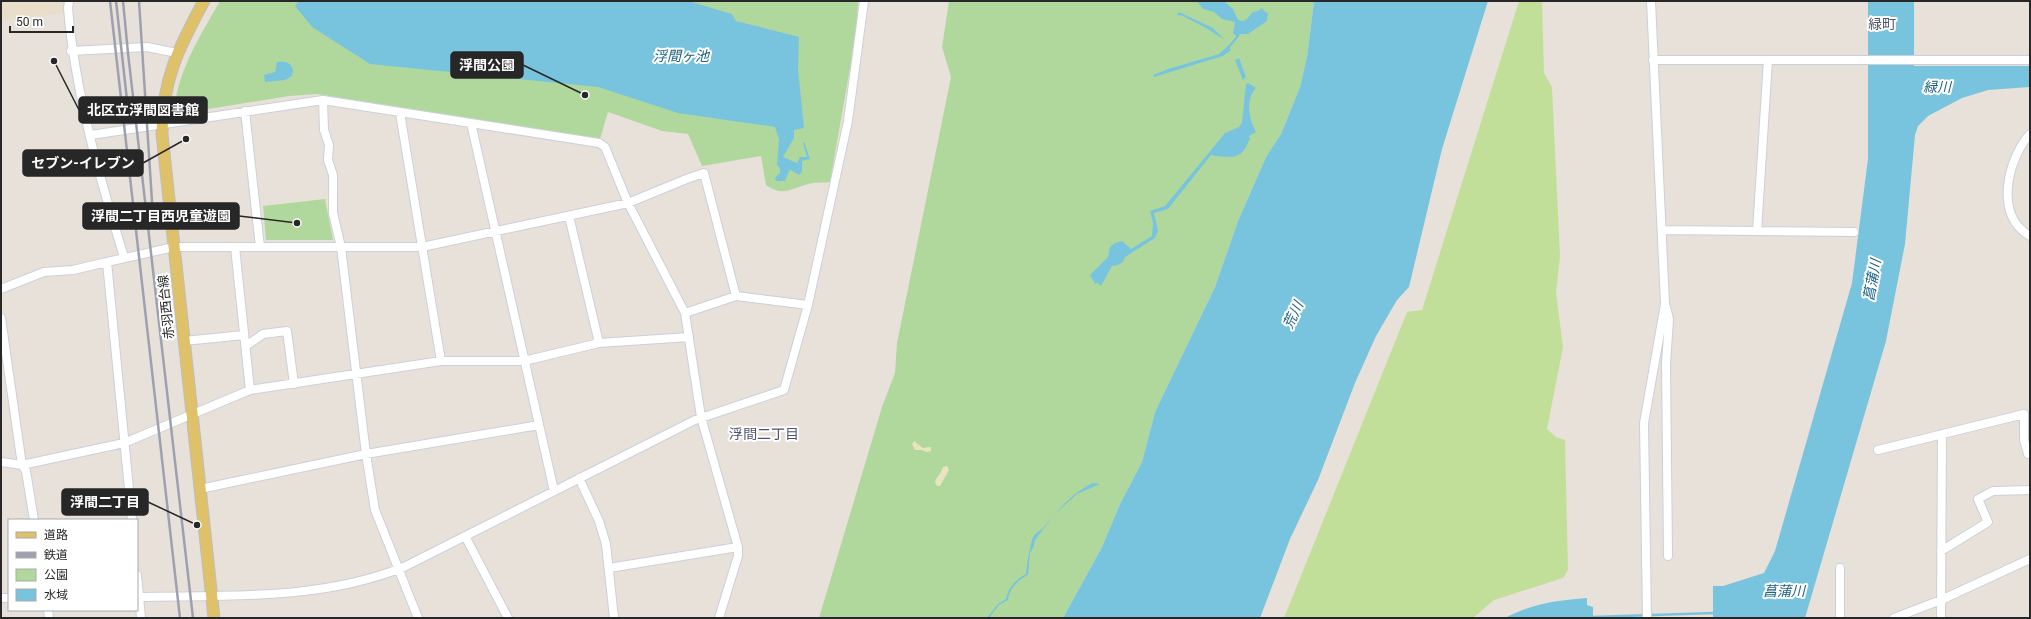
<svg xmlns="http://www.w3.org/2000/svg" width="2031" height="619" font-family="Roboto,'Noto Sans JP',sans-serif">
<rect width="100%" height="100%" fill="#e8e1da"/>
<!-- education -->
<path fill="#e8deca" d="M 1,1 L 65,1 L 65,13 L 1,20 Z"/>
<!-- green -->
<path fill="#b1d89c" d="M 220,1 L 858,1 L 856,34 L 830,182 C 823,183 815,182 808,184 C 790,189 783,197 766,185 L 761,156 L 702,166 L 688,134 L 662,131 L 608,112 L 600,139 L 317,94 L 289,96 L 178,114 L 174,111 C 178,70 200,36 220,1 Z
M 949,1 L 1314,1 L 1307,57 L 1300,87 L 1281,134 L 1266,157 L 1238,221 L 1215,287 L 1155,412 L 1142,462 L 1120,504 L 1102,547 L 1063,618 L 819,618 L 882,407 L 895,373 L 897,343 L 951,77 L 942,47 Z
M 325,199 L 333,240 L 266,240 L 263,206 Z"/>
<!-- sand -->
<path fill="#eae3bf" d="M 914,441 L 923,448 L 931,447 L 931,451 L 927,452 L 921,450 L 915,450 L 912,444 Z
M 947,466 L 949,470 L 940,486 L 937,486 L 935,482 C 937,476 941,474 943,467 Z"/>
<!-- pitch -->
<path fill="#c2df99" d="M 1519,1 L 1542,1 L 1544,73 L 1552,87 L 1560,256 L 1556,293 L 1563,347 L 1547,429 L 1556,437 L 1565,440 L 1568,570 L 1563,578 L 1494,600 L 1473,618 L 1284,618 L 1407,312 L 1422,310 Z"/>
<!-- water -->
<path fill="#78c4df" d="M 299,1 L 688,1 L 732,14 L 736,21 L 799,37 L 798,69 L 804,128 L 794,130 L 794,138 L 783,157 L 797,163 L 800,157 L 807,157 L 803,143 L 804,142 L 810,159 L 802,161 L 802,172 L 799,175 L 791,170 L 789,171 L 785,181 L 776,181 L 775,178 L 780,173 L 780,168 L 777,165 L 779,139 L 775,127 L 678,113 L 598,87 L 370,64 L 312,27 L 295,6 Z
M 1197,1 L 1224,1 L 1233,9 L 1238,20 C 1248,23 1247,17 1253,12 L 1258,11 L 1262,8 L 1265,12 L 1268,13 L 1267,21 L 1248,34 L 1241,34 L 1236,36 L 1233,33 L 1235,22 L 1222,19 L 1214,12 L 1203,9 Z
M 1314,1 L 1488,1 L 1442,149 L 1409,287 L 1397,300 L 1376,336 L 1355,383 L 1318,480 L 1290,539 L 1260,618 L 1063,618 L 1102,547 L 1120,504 L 1142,462 L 1155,412 L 1215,287 L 1238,221 L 1266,157 L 1281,134 L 1300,87 L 1307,57 Z
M 1868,1 L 1914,1 L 1914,66 L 2030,66 L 2030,87 L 1988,90 L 1962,98 L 1928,116 L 1918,126 L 1915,135 L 1905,244 L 1886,341 L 1805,618 L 1713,618 L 1713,586 L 1723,586 L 1764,573 L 1775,551 L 1852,283 L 1868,159 Z
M 1179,12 L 1213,28 L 1225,40 L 1206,28 L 1183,16 L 1177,15 Z
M 1228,46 L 1231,50 L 1223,56 L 1154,77 L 1153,75 L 1168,69 L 1219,54 Z
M 1239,58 L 1246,77 L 1243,80 L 1235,60 Z
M 277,62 C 285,61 291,62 293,70 L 292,76 L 285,80 L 265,82 L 264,75 L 275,72 Z
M 1248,83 L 1256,88 C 1245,100 1249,119 1256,132 L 1249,136 L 1250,139 C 1247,143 1247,147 1244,150 C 1238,160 1220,157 1211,155 L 1168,209 L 1154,213 L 1158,231 L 1155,238 L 1125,257 L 1123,262 L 1118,265 L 1112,266 L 1101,286 L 1098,283 L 1095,284 L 1090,275 L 1108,257 L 1110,247 L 1115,243 L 1122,241 L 1131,249 L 1152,236 L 1153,223 L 1150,211 L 1165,206 L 1225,133 L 1239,127 L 1242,123 L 1246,84 Z
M 1093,483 L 1100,484 L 1077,494 L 1054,515 L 1035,540 L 1034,546 L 1030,553 L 1028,575 C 1018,580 1009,589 1008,600 L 999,605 L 989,618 L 987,618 L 998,604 L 1006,599 C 1008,588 1016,579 1026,574 C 1027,563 1029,551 1032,540 C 1033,535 1038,532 1042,529 C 1057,512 1071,493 1093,483 Z
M 1587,598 L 1587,605 L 1593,607 L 1593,618 L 1505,618 C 1531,604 1558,600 1587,598 Z"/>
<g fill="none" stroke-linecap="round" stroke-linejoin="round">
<!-- stream -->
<path stroke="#78c4df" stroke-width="2.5" d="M 1228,48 L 1238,36
M 1592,617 L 1714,613"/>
<defs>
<path id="minor" d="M 69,1 L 68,8 C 75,92 99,176 124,257
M 71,51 L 147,47 L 177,53
M 1653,60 L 2030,60
M 1768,60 L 1757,231 L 1854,232
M 323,100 L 324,130 L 329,145 L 328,160 L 333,175 L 333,213 L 341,247 L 366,454 L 375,510 L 418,618
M 245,111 L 260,247
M 400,113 L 441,361
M 471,123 L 554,491
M 2030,134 C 2007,160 1994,216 2030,236
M 91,135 L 323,100 L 599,143 L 605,147 L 628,203 L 685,313 L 701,417 L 738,547 L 738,556 L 719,618
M 569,216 L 599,343
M 1662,230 L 1757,231
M 235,247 L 250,390
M 1,289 L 44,272 L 73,270 L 107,262
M 1666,307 L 1669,319 L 1666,364 L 1668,556
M 685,313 L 736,296 L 808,305
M 1,318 L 22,465 L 26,471 L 34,520
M 184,341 L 244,335
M 246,346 L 263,334 L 287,331 L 294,384
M 1878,450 L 2024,414 L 2024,440 L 2028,454 L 2030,453
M 1,462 L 22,465 L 124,443 L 250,390 L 441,361 L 524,361 L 599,343 L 689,337
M 579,478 L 599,521 L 606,544 L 614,618
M 200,489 L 366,454 L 539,425
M 132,520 L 107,262 L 174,247 L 422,247 L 628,203 L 689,178 L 704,173 L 736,296
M 465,536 L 508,618
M 1941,551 L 1988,522 L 1978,499 L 1993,491 L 2030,490
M 609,568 L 738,547
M 137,575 L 141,618
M 137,597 C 227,595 318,601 404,567 L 695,420 L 784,390 L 808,305 L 848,121 L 864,1
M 1,598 L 9,598
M 48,610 L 49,618
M 1647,618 L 1644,423 L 1665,304 L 1651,1
M 1840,618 L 1840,568
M 1894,618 L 1941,600 L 2030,559
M 1941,618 L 1942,434"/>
<path id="major" d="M 204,1 C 179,47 162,80 162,134 L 214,618"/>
</defs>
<!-- minor casing -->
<use href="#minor" stroke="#cccfda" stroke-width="10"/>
<!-- major casing -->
<use href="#major" stroke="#bebebe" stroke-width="13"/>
<!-- minor -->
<use href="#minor" stroke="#fff" stroke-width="8"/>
<!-- major -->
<use href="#major" stroke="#dec168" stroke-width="11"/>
<!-- rail -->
<path stroke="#9da0af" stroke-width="2.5" d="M 110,1 L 180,618
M 116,1 L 127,100
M 123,1 L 128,53 L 193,618
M 139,1 L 153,217"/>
</g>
<g text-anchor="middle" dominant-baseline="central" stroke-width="4" stroke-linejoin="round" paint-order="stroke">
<!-- street labels -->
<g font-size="13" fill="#272727" stroke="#fff">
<text transform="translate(166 307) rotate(-96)">赤羽西台線</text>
</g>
<!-- neighbourhood labels -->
<g font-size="14" fill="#4d5471" stroke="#fff">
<text x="1882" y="24">緑町</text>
<text x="764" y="434">浮間二丁目</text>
</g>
<!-- water labels -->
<g font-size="14" font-style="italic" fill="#1c6285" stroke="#fff">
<text x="681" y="56">浮間ヶ池</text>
<text x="1937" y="87">緑川</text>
<text transform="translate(1872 280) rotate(-80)">菖蒲川</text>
<text transform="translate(1293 315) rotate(-65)">荒川</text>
<text x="1784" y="591">菖蒲川</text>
</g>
</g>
<!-- callouts -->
<path fill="none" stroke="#272727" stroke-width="1.5" d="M585 95L523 65M54 61L79 110M186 139L143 163M297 223L239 216M197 525L148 502"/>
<g fill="#272727" stroke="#fff" stroke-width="1.5">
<circle cx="585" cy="95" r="4"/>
<circle cx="54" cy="61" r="4"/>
<circle cx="186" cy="139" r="4"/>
<circle cx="297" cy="223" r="4"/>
<circle cx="197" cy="525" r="4"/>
</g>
<g fill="#272727" stroke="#272727" stroke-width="1.5">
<rect x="451" y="52" width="72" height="26" rx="4"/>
<rect x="79" y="97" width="128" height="26" rx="4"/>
<rect x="23" y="150" width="120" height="26" rx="4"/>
<rect x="83" y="203" width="156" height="26" rx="4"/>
<rect x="62" y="489" width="86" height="26" rx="4"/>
</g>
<g font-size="14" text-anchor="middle" font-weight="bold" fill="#fff">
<text x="487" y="70">浮間公園</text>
<text x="143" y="115">北区立浮間図書館</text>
<text x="83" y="168">セブン-イレブン</text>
<text x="161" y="221">浮間二丁目西児童遊園</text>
<text x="105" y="507">浮間二丁目</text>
</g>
<!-- border -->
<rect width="2031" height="619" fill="none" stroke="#272727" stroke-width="4"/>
<!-- legend -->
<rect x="8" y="519" width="130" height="92" fill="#ffffff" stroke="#a9a9a9"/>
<rect x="16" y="532" width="20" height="6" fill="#dec168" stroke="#a9a9a9"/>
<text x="44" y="539" font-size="12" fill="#272727">道路</text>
<rect x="16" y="552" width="20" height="6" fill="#9da0af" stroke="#a9a9a9"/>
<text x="44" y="559" font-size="12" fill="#272727">鉄道</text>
<rect x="16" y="569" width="20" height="12" fill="#b1d89c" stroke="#a9a9a9"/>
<text x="44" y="579" font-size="12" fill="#272727">公園</text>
<rect x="16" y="589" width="20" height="12" fill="#78c4df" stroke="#a9a9a9"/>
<text x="44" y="599" font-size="12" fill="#272727">水域</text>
<!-- scale -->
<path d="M10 26v6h63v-6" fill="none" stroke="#272727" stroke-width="2"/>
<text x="16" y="26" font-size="12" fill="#272727" stroke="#ffffff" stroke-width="3" paint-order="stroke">50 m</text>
</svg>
